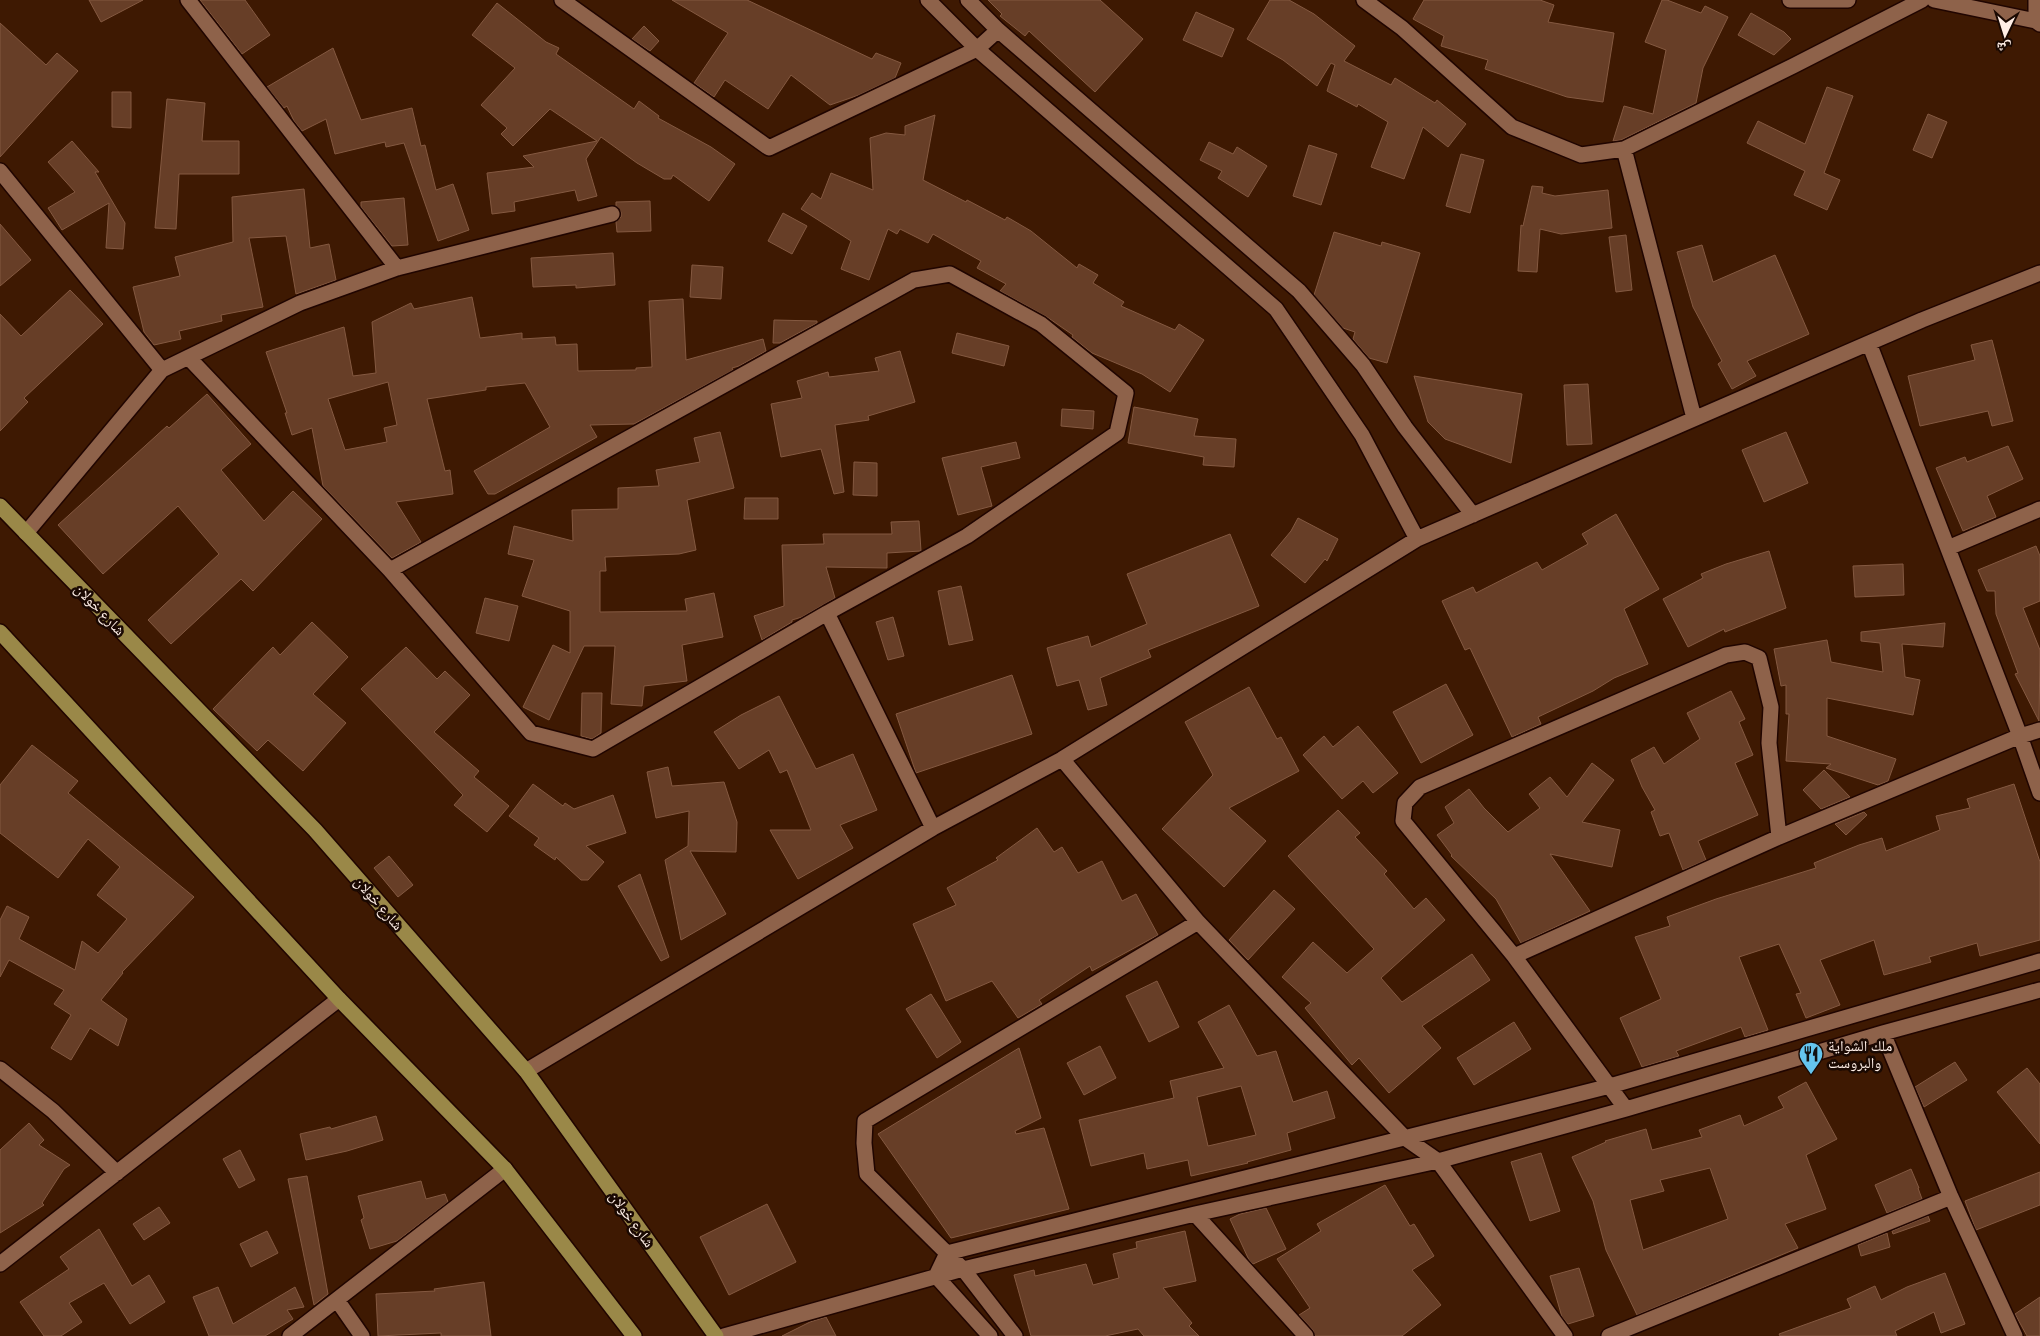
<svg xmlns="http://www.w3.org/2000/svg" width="2040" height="1336" font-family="'IBM Plex Serif','Noto Naskh Arabic',serif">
<rect width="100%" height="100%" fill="#3e1902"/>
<!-- building -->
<path fill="#673e27" stroke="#845941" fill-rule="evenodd" d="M 89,0 L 143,0 L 101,22 Z
M 200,0 L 245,0 L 270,35 L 242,54 Z
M 672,0 L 747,0 L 872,59 L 876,53 L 901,63 L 895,78 L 859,95 L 830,105 L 791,75 L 768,109 L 725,80 L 714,97 L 694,83 L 728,33 Z
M 988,0 L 1100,0 L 1143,39 L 1095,92 L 1029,31 L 1025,36 L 1000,16 L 1002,14 Z
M 1270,0 L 1289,0 L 1314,14 L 1355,46 L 1344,61 L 1391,85 L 1395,78 L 1435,103 L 1437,100 L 1466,124 L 1448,147 L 1423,127 L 1404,179 L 1371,167 L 1388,122 L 1358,104 L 1357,107 L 1327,91 L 1335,65 L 1331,63 L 1317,86 L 1283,60 L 1247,39 Z
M 1424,0 L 1540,0 L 1554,5 L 1548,22 L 1614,33 L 1603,102 L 1567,97 L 1485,69 L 1488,60 L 1441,46 L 1444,36 L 1413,19 Z
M 1662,0 L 1667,0 L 1701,13 L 1705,6 L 1728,17 L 1703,68 L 1696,103 L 1621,140 L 1613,141 L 1624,106 L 1653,114 L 1666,50 L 1645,42 Z
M 497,3 L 546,42 L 559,48 L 556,54 L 634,109 L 639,101 L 659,116 L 658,118 L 711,147 L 735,164 L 709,201 L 673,175 L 671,179 L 664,179 L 637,163 L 601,137 L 586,159 L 597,196 L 578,201 L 575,190 L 514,202 L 515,211 L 492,214 L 487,173 L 534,167 L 523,156 L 597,141 L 550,109 L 513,146 L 501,134 L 507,128 L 481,105 L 515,68 L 472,35 Z
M 1196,12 L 1234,29 L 1222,57 L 1183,40 Z
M 1751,13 L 1784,32 L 1791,39 L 1774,55 L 1738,35 Z
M 0,23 L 46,65 L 57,53 L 78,71 L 0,157 Z
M 644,26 L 659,41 L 650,51 L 632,39 Z
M 333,48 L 361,120 L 412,108 L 421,146 L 425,145 L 436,190 L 453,184 L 469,230 L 438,241 L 404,143 L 386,147 L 385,142 L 335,154 L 326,119 L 302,131 L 294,121 L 287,106 L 284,108 L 267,87 Z
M 1827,87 L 1853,96 L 1824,173 L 1840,180 L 1827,210 L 1794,195 L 1805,171 L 1747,143 L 1758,121 L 1805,144 Z
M 112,92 L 131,92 L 131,128 L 112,127 Z
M 167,99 L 205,103 L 202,141 L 239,141 L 239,174 L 179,174 L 176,229 L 155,228 Z
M 1928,114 L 1947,122 L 1932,158 L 1913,150 Z
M 935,115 L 923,180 L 966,202 L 967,200 L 1005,220 L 1007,217 L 1031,231 L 1077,268 L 1079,264 L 1098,275 L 1093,283 L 1124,302 L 1121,306 L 1175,330 L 1179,324 L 1204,340 L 1170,392 L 1142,374 L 1092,353 L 1072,337 L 1073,335 L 1047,317 L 1000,291 L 1006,284 L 977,268 L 981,261 L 933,234 L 928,243 L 900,229 L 897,234 L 888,229 L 869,280 L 841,269 L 851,241 L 801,209 L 812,193 L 821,199 L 831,173 L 873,190 L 870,138 L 886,133 L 905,135 L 905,126 Z
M 72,141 L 99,172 L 95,172 L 125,223 L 123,249 L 106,248 L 109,203 L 62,230 L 48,208 L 75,192 L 48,162 Z
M 1209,142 L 1233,154 L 1237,147 L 1267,166 L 1248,197 L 1218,178 L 1222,171 L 1200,160 Z
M 1309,145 L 1337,154 L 1321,205 L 1293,196 Z
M 1461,154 L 1484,160 L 1470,213 L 1446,206 Z
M 1532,186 L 1543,187 L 1542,193 L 1555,196 L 1608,190 L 1612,228 L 1561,234 L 1540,229 L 1537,272 L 1518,271 L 1521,225 L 1523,226 Z
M 304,189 L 310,248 L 329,244 L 336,280 L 296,294 L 286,236 L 249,238 L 263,307 L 221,315 L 222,321 L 179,331 L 181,339 L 154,345 L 144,332 L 133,287 L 180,276 L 175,257 L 233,242 L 232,197 Z
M 404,198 L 408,245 L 392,246 L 361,207 L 361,202 Z
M 650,201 L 651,231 L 617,232 L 616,222 L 621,217 L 621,212 L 616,206 L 616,202 Z
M 783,213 L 807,226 L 792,254 L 768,241 Z
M 0,224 L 31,260 L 0,286 Z
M 1334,232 L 1381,246 L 1382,242 L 1420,253 L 1387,363 L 1369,358 L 1353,339 L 1355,332 L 1343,328 L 1314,295 Z
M 1626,235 L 1632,290 L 1616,292 L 1609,237 Z
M 1702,245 L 1713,282 L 1775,255 L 1809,334 L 1747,361 L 1756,376 L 1732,389 L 1718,364 L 1722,361 L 1693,307 L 1677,252 Z
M 613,253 L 615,285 L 576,288 L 576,285 L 533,287 L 531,258 Z
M 692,265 L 723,267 L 721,299 L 690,297 Z
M 70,290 L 103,324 L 24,398 L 28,402 L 0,431 L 0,314 L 21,336 Z
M 472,297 L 480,338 L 522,333 L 522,339 L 555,337 L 556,345 L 577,344 L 578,371 L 636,370 L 636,368 L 652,367 L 649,301 L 683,299 L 686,360 L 763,339 L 766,351 L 739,366 L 732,368 L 733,370 L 634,424 L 590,425 L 597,437 L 495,494 L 488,494 L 474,471 L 550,427 L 525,383 L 486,387 L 486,390 L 427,399 L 445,471 L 450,470 L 453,494 L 396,502 L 421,542 L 392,558 L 323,486 L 312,428 L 292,435 L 285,413 L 287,413 L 266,352 L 344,327 L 353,376 L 376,373 L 372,322 L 411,303 L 414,309 ZM 388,382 L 397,425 L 384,428 L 387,442 L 345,450 L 328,399 Z
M 774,320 L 817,321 L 817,323 L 780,343 L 773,343 Z
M 957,333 L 1009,346 L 1004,366 L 952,353 Z
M 1992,340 L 2013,421 L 1992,426 L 1988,411 L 1920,426 L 1908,376 L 1975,360 L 1971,345 Z
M 900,351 L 915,402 L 868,416 L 869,420 L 835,425 L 844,492 L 834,494 L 821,449 L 781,457 L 771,404 L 802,398 L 797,381 L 828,372 L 829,377 L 879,371 L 875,358 Z
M 1414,376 L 1522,394 L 1511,463 L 1445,439 L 1428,422 Z
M 1588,384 L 1592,444 L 1567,445 L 1564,385 Z
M 207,394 L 251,444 L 221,470 L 264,521 L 293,491 L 322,519 L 253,591 L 241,579 L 171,644 L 148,620 L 219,554 L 178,506 L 103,574 L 58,525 L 167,426 L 169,428 Z
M 1134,407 L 1198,419 L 1194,436 L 1236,439 L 1234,467 L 1203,465 L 1204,457 L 1128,443 Z
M 1062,409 L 1094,411 L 1093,429 L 1061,426 Z
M 720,432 L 734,488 L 687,500 L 696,550 L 679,554 L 605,557 L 606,571 L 600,571 L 600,612 L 687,611 L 685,599 L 714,593 L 723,637 L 682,645 L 687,681 L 644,686 L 642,706 L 611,704 L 615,646 L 584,646 L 549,720 L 523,707 L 553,645 L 570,653 L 570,611 L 522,596 L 534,560 L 508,554 L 514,526 L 573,541 L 572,510 L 618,509 L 618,488 L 659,486 L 656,470 L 700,462 L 694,438 Z
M 1786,432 L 1808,483 L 1764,502 L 1742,450 Z
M 1016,442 L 1020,458 L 981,467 L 992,506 L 958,515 L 942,458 Z
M 2008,446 L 2023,479 L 1987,496 L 1996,517 L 1963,531 L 1936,468 L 1965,457 L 1967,462 Z
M 854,462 L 877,463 L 877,496 L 853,495 Z
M 745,498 L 778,498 L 778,519 L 744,519 Z
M 1616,514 L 1659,589 L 1624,609 L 1648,664 L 1614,678 L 1593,691 L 1538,717 L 1541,724 L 1512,737 L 1470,648 L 1465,650 L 1442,601 L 1473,587 L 1476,593 L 1537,562 L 1542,570 L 1588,544 L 1582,534 Z
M 1298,518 L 1338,539 L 1327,561 L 1325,559 L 1305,583 L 1271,555 L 1291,531 Z
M 919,521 L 921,551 L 887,553 L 887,568 L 826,567 L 835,598 L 802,617 L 792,620 L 792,622 L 762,640 L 754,616 L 784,606 L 782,545 L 824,544 L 823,534 L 892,534 L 891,522 Z
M 1230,534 L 1259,606 L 1148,650 L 1151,657 L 1100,678 L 1107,705 L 1088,710 L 1079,680 L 1057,686 L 1047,648 L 1088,636 L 1091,647 L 1147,624 L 1127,574 Z
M 2036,546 L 2040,556 L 2040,601 L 2023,608 L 2040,650 L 2039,721 L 2015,674 L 2018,673 L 1996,614 L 1995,591 L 1987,591 L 1978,570 Z
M 1769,551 L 1786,608 L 1725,632 L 1724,629 L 1688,647 L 1663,599 L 1703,578 L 1701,574 L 1726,564 Z
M 1903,564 L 1904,595 L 1855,597 L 1853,566 Z
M 961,586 L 973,640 L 949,645 L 938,591 Z
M 485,598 L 518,606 L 509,641 L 476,633 Z
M 893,617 L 904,656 L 888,660 L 876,622 Z
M 312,622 L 348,657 L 313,694 L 346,723 L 303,771 L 268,740 L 257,751 L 213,709 L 273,647 L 280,655 Z
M 1945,623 L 1943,647 L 1902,644 L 1905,677 L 1920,680 L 1913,715 L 1827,698 L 1827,736 L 1896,759 L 1888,781 L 1878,785 L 1826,768 L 1831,764 L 1786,761 L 1789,714 L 1786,714 L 1786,685 L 1781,686 L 1774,649 L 1827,640 L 1831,662 L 1883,672 L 1880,643 L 1861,641 L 1861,632 Z
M 406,647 L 437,679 L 445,671 L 470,695 L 434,732 L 479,771 L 474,777 L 509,806 L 487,832 L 454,805 L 463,795 L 361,689 Z
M 1012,675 L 1032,734 L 916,773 L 896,714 Z
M 1446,684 L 1473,735 L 1421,763 L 1393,712 Z
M 1249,687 L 1277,739 L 1281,737 L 1299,771 L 1229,808 L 1266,841 L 1224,887 L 1162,829 L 1213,775 L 1185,722 Z
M 1731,691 L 1745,719 L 1739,722 L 1753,755 L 1735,763 L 1758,815 L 1698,841 L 1706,860 L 1683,870 L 1669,833 L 1660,836 L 1651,812 L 1655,810 L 1642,787 L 1631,760 L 1654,747 L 1664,764 L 1700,739 L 1687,713 Z
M 582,693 L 602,693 L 601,733 L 592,739 L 581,736 Z
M 779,696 L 816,769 L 853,754 L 877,810 L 840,825 L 853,848 L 798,879 L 770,830 L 811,830 L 787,770 L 780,773 L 769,750 L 739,769 L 714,732 L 741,715 Z
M 1358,726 L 1398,773 L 1373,793 L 1363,781 L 1342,799 L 1303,755 L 1324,736 L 1333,747 Z
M 32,745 L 78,781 L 68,793 L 194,897 L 122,972 L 123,973 L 101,1000 L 127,1019 L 118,1046 L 90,1028 L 71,1060 L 51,1048 L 71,1015 L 54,1004 L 64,990 L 9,960 L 0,977 L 0,920 L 7,906 L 29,917 L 19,939 L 75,970 L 82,941 L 98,953 L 127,919 L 97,895 L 120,867 L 88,839 L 58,878 L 0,833 L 0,785 Z
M 1592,763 L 1614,780 L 1582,822 L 1620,830 L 1612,867 L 1550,854 L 1590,911 L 1521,943 L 1496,899 L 1451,856 L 1452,855 L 1437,835 L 1454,823 L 1445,807 L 1469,789 L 1484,808 L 1508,832 L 1540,808 L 1529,794 L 1550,777 L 1567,797 Z
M 668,767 L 672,786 L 724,782 L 737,822 L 736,852 L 690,851 L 726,914 L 681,940 L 665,860 L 688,846 L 689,811 L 656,818 L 647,772 Z
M 1824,770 L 1850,797 L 1821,809 L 1803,790 Z
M 533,784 L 563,806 L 565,803 L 574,809 L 613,795 L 626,833 L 586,846 L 604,862 L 588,880 L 581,880 L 556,857 L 555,860 L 534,845 L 539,838 L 509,816 Z
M 2014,784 L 2040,862 L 2040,940 L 1980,956 L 1977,943 L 1929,957 L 1931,962 L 1884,975 L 1874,940 L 1820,960 L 1840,1005 L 1806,1018 L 1796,994 L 1801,993 L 1779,944 L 1739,957 L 1768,1030 L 1745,1037 L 1741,1027 L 1676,1051 L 1679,1056 L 1642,1067 L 1620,1018 L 1661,999 L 1635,937 L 1670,926 L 1667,917 L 1716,899 L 1816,868 L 1814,863 L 1859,845 L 1882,838 L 1886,851 L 1940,830 L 1936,816 L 1970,808 L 1967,799 Z
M 1338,810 L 1360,833 L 1355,837 L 1387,871 L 1384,874 L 1414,909 L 1426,898 L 1445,920 L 1381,978 L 1402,1002 L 1472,954 L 1490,980 L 1422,1026 L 1441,1048 L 1389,1093 L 1359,1058 L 1352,1065 L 1305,1008 L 1311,1003 L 1282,977 L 1313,942 L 1347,973 L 1374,949 L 1288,856 Z
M 1864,812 L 1867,815 L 1846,835 L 1835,824 Z
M 1037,828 L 1054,852 L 1062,847 L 1078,873 L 1102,861 L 1122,901 L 1136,894 L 1158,935 L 1092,971 L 1090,966 L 1039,1000 L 1042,1004 L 1018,1018 L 992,981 L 946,1001 L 913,924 L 956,905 L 947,888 L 998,860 L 996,858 Z
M 389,856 L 413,885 L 398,897 L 374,868 Z
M 640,874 L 669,957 L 661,961 L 618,886 Z
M 1274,890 L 1295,909 L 1248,960 L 1229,940 Z
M 1157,981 L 1179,1027 L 1149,1042 L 1126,996 Z
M 931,994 L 961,1042 L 937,1058 L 906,1009 Z
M 1229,1005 L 1257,1056 L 1276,1051 L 1293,1102 L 1327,1091 L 1335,1118 L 1287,1133 L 1291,1150 L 1247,1162 L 1248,1163 L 1191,1176 L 1188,1160 L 1147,1169 L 1144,1153 L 1091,1166 L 1079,1120 L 1174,1098 L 1170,1081 L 1224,1068 L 1198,1022 ZM 1241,1086 L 1256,1135 L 1208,1146 L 1197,1097 Z
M 1514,1022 L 1531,1049 L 1474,1085 L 1457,1058 Z
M 1100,1046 L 1116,1078 L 1084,1095 L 1067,1063 Z
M 1019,1048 L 1041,1118 L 1015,1131 L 1016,1134 L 1044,1128 L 1069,1209 L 951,1238 L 878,1134 Z
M 1955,1062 L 1967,1080 L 1924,1107 L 1915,1087 Z
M 2027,1068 L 2040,1084 L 2040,1144 L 1997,1092 Z
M 1806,1082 L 1837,1139 L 1806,1155 L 1826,1209 L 1785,1224 L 1798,1248 L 1637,1315 L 1606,1250 L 1593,1201 L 1572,1157 L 1606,1142 L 1605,1141 L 1646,1129 L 1652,1150 L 1702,1137 L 1699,1130 L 1740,1115 L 1744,1126 L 1784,1108 L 1778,1097 ZM 1710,1168 L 1728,1219 L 1643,1250 L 1630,1200 L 1664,1191 L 1660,1180 Z
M 376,1116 L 383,1140 L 347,1151 L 306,1160 L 300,1134 L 330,1127 L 331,1129 Z
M 29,1123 L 44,1140 L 39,1145 L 70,1165 L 64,1169 L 42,1203 L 44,1205 L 0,1233 L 0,1150 Z
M 240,1150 L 255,1180 L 239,1188 L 223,1159 Z
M 1541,1153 L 1560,1211 L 1530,1221 L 1511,1162 Z
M 1911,1169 L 1919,1188 L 1918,1188 L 1922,1199 L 1887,1213 L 1875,1185 Z
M 2040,1172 L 2040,1205 L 1976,1230 L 1965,1201 Z
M 307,1176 L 328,1294 L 314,1305 L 288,1179 Z
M 421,1181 L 426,1199 L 445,1194 L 448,1202 L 397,1241 L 370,1249 L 361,1220 L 364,1218 L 358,1196 Z
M 1385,1185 L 1410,1226 L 1414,1224 L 1434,1256 L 1412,1270 L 1441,1305 L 1402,1336 L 1315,1336 L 1313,1330 L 1299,1315 L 1310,1308 L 1277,1259 L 1321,1231 L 1317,1224 Z
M 767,1204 L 796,1262 L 729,1295 L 700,1237 Z
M 159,1207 L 170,1223 L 144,1240 L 133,1224 Z
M 1266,1208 L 1286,1249 L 1253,1264 L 1249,1260 L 1230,1219 L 1240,1214 Z
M 1928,1216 L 1930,1221 L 1893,1234 L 1892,1231 Z
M 99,1229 L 132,1286 L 149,1275 L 165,1302 L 130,1324 L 104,1283 L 69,1303 L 82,1322 L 61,1336 L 44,1336 L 20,1302 L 69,1269 L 60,1257 Z
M 267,1231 L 278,1253 L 251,1267 L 240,1244 Z
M 1185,1231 L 1196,1281 L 1163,1288 L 1192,1323 L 1189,1326 L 1199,1336 L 1144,1336 L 1138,1329 L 1105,1336 L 1031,1336 L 1014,1275 L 1034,1270 L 1035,1276 L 1086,1264 L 1093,1285 L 1119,1278 L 1113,1254 L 1137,1248 L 1136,1242 Z
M 1887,1233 L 1890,1247 L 1861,1256 L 1858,1245 Z
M 1579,1268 L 1594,1316 L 1568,1324 L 1562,1317 L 1550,1276 Z
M 1945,1273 L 1965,1324 L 1941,1333 L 1934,1312 L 1895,1331 L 1897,1336 L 1780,1336 L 1779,1334 L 1851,1308 L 1847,1299 L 1875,1286 L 1881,1300 L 1907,1287 Z
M 484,1282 L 491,1336 L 441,1336 L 441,1333 L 378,1336 L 376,1294 L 435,1291 L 434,1289 Z
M 218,1287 L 233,1324 L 295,1287 L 304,1307 L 287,1310 L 293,1319 L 265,1336 L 209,1336 L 193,1297 Z
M 2040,1297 L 2040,1336 L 2027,1336 L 2015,1314 Z
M 826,1317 L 836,1336 L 782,1336 L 810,1322 Z"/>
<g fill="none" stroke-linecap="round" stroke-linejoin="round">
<defs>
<path id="minor" d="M 188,0 L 397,268
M 562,0 L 769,148 L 977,49 L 998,30
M 928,0 L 977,49 L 1276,309 L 1362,435 L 1417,539
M 968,0 L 998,30 L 1299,291 L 1363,365 L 1405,427 L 1473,515
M 1364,0 L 1402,28 L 1512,127 L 1581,155 L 1624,149 L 1793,66 L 1922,0
M 1790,0 L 1848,0
M 1934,0 L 2036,21 L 2040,24
M 2036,0 L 2036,21
M 1624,149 L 1694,418
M 0,171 L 162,370
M 1869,343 L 2020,736 L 2040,793
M 189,358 L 390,570 L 531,733 L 593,749 L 827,613 L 967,536 L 1117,433 L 1126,393 L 1041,324 L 950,274 L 914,280 L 390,570
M 26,533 L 162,370 L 300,303 L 397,268 L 612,214
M 1948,548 L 2040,509
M 827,613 L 933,828
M 1062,759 L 1198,922 L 1405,1138 L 1438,1161 L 1565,1336
M 1779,837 L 2020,736 L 2040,730
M 1514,956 L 1779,837 L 1769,743 L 1771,707 L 1759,658 L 1745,652 L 1726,655 L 1420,787 L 1405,803 L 1403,821 L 1514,956 L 1626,1109
M 1883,1033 L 1951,1197 L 2015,1336
M 0,1069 L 53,1111 L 117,1173
M 526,1071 L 933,828 L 1062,759 L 1417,539 L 1922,320 L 2040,273
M 1195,1214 L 1306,1336
M 0,1264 L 339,999
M 337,1300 L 362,1336
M 290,1336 L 505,1169
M 724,1336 L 963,1269 L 867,1174 L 864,1143 L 865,1121 L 1198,922
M 990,1336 L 936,1276 L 947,1253 L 1610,1086 L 2040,961
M 1015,1336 L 963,1269 L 1195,1214 L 1438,1161 L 1626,1109 L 1883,1033 L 2040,990
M 1609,1336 L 1951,1197"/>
<path id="major" d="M 0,506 L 315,830 L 526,1071 L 716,1336
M 0,632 L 339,999 L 505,1169 L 634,1336"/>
</defs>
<!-- minor casing -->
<use href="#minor" stroke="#200500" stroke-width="18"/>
<!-- major casing -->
<use href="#major" stroke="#200500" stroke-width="18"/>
<!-- minor -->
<use href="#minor" stroke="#8e624a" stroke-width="15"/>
<!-- major -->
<use href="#major" stroke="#9a8848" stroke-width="15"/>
</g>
<!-- icons -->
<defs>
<symbol id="restaurant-pin" viewBox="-11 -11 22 30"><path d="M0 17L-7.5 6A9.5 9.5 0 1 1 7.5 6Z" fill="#65c5ee" stroke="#1a0902"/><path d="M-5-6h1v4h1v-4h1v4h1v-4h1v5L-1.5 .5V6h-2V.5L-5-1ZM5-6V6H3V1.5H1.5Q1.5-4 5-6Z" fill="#111"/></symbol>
</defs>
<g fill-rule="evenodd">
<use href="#restaurant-pin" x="1797" y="1040" width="28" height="38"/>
</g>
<g text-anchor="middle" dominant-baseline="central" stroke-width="5" stroke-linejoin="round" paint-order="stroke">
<!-- street labels -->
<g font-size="15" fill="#feeee6" stroke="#1a0902">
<text transform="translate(100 609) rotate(46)">شارع خولان</text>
<text transform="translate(379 903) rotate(49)">شارع خولان</text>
<text transform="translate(632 1219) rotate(54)">شارع خولان</text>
</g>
<!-- poi labels -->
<g font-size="15" fill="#feeee6" stroke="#1a0902" text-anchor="start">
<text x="1828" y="1045">ملك الشواية<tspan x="1828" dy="17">والبروست</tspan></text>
</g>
</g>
<!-- north arrow -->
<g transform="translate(2005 35) rotate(184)" stroke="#1a0902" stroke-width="4" paint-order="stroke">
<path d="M0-4L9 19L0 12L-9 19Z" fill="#feeee6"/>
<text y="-8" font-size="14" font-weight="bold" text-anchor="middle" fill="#feeee6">ش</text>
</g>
</svg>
